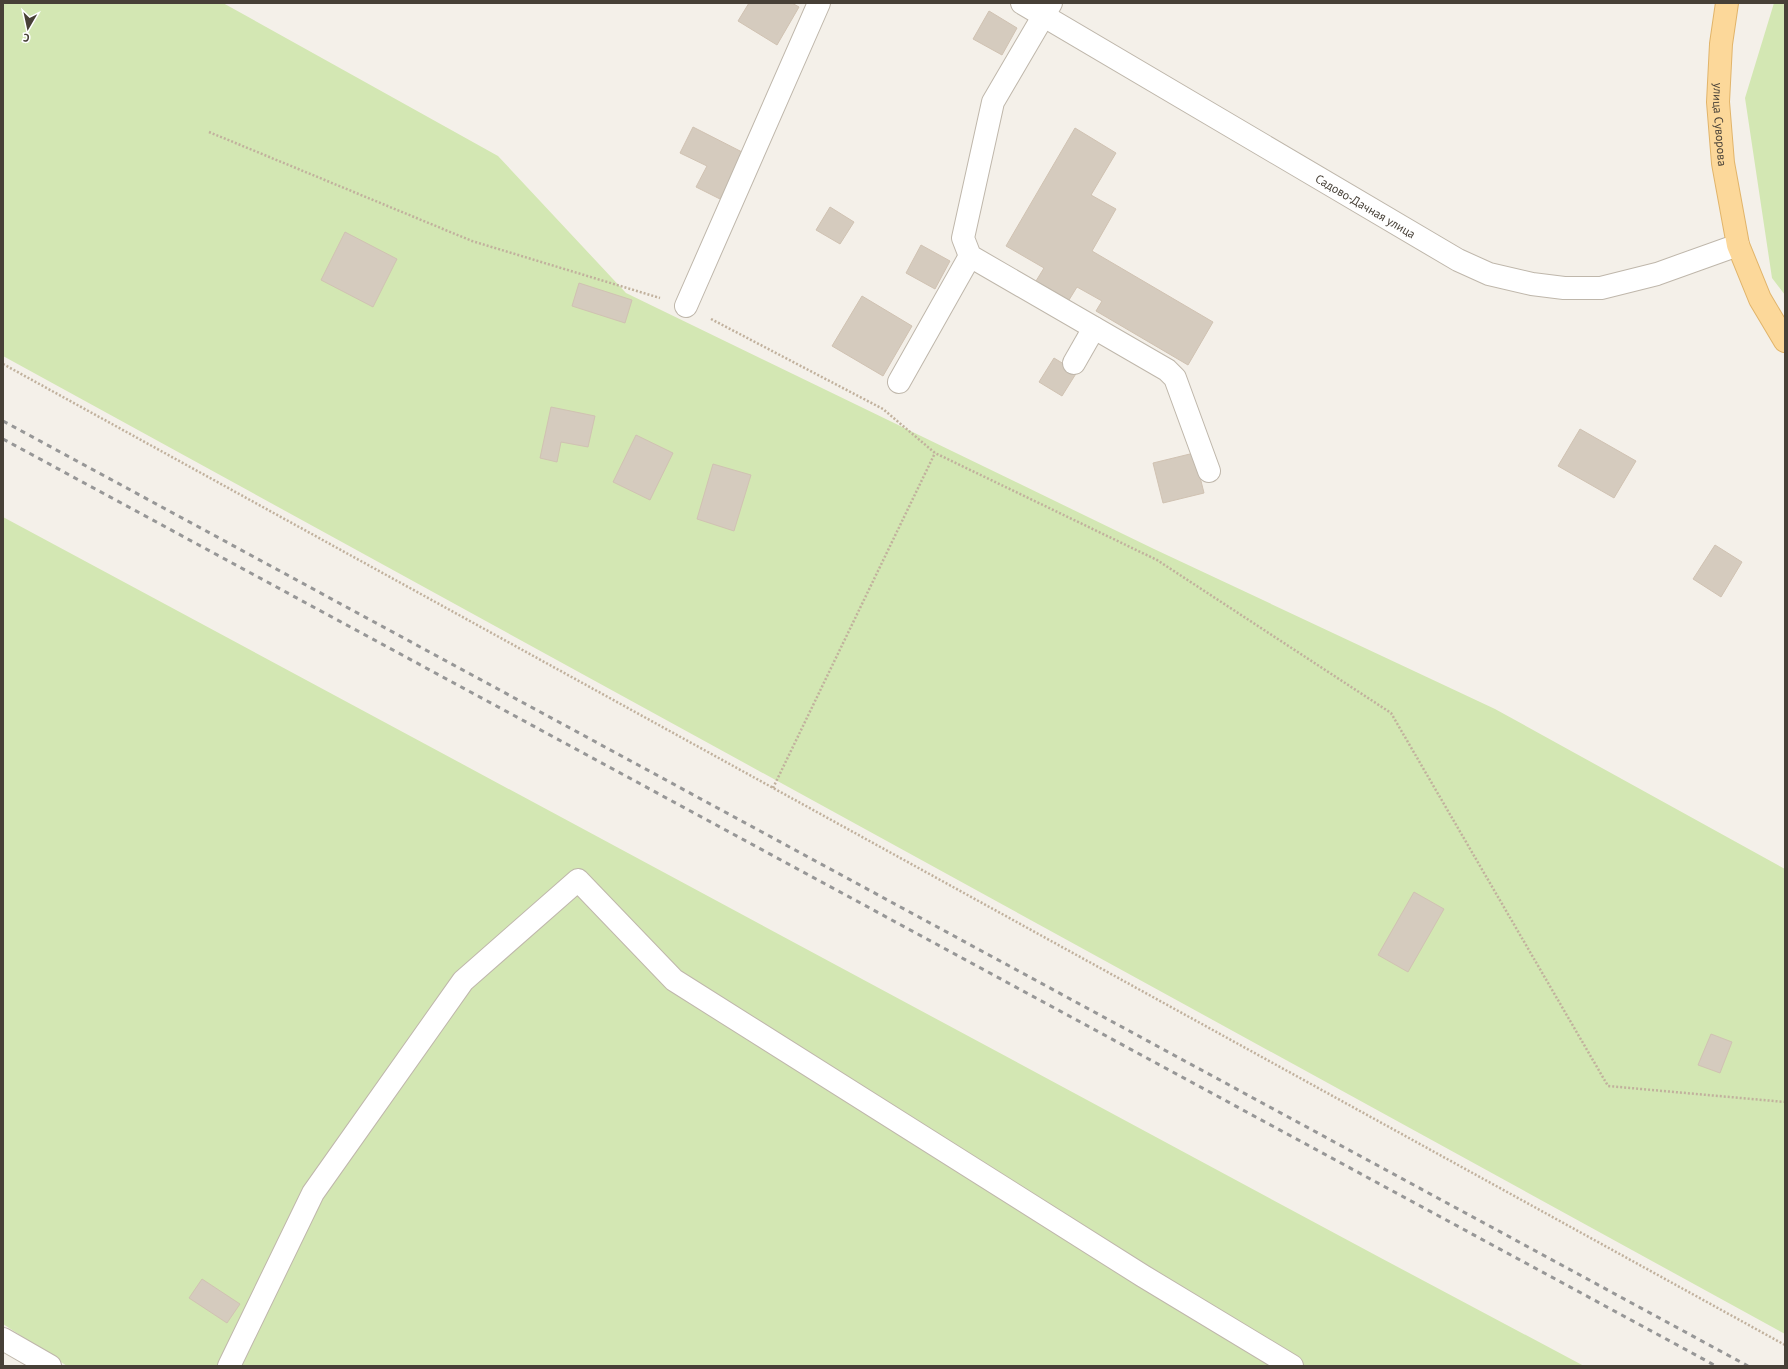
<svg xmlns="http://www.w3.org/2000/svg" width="1788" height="1369" font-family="'PT Sans',sans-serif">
<rect width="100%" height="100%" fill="#f4f0e9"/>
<!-- green -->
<path fill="#d3e7b3" d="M 3,3 L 223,3 L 498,156 L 626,293 L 1154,549 L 1495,709 L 1785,869 L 1785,1334 L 3,356 Z
M 1774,3 L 1785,3 L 1785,295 L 1772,278 L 1745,98 Z
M 3,517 L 1379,1257 L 1584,1366 L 67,1366 L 3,1324 Z"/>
<!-- building -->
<path fill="#d5cbbe" stroke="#d0c2b2" d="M 749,3 L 792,3 L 799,7 L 777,45 L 738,21 Z
M 989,11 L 1017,28 L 1002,55 L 973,39 Z
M 693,127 L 744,153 L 720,199 L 696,187 L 707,166 L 680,153 Z
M 1075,128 L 1116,153 L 1091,195 L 1116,209 L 1092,251 L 1213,322 L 1188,365 L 1096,311 L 1102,301 L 1077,287 L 1069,300 L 1036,281 L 1044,268 L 1006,246 Z
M 830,207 L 854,222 L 840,244 L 816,230 Z
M 345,232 L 397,259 L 373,307 L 321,280 Z
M 921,245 L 950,261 L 935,289 L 906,273 Z
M 579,283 L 632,300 L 625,323 L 572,306 Z
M 862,296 L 912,326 L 883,376 L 832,346 Z
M 1054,358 L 1077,372 L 1062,396 L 1039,382 Z
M 551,407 L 595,416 L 588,447 L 561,442 L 557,462 L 540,458 Z
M 1580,429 L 1636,461 L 1614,498 L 1558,466 Z
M 636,435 L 673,453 L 650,500 L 613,482 Z
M 1194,453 L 1204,493 L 1163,503 L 1153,463 Z
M 713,464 L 751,475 L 734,531 L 697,519 Z
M 1715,545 L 1742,562 L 1721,597 L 1693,579 Z
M 1414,892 L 1444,909 L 1408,972 L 1378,955 Z
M 1711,1034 L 1732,1042 L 1720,1073 L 1698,1065 Z
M 202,1279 L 240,1304 L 227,1323 L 189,1298 Z"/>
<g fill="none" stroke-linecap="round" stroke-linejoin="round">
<defs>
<g id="minor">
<path id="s1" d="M 1022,3 L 1458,260 L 1489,274 L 1532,284 L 1564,288 L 1601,288 L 1657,274 L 1738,245"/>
<path d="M 1051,3 L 993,102 L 963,238 L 970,256 L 1167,370 L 1175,378 L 1209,471"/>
<path d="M 686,306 L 819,3"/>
<path d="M 1074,363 L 1094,328"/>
<path d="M 899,382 L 970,256"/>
<path d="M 3,1339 L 50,1366"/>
<path d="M 229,1366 L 313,1193 L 463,981 L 578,880 L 674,980 L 1143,1276 L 1292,1366"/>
</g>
<g id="major">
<path id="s2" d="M 1727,3 L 1721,44 L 1718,102 L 1723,163 L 1738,245 L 1760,299 L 1785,341"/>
</g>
</defs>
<!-- minor casing -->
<use href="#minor" stroke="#bfb7ab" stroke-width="24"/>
<!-- major casing -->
<use href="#major" stroke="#e1b46a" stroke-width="24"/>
<!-- path -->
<path stroke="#c1b19d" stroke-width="2.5" stroke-dasharray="2 2" stroke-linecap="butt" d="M 209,132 L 472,241 L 660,298
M 711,319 L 883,409 L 935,453 L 1157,560 L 1391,713 L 1608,1086 L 1785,1102
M 3,364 L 1785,1345
M 773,788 L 935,453"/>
<!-- minor -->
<use href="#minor" stroke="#fff" stroke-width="22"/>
<!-- major -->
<use href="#major" stroke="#fcd89a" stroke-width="22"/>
<!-- rail -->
<path stroke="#979797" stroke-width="3" stroke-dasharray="5 5" stroke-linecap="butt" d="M 3,421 L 1748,1366
M 3,439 L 1716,1366"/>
</g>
<g text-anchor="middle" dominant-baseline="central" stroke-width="4" stroke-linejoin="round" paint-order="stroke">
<!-- street labels -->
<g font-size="12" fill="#474037" stroke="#fff">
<text stroke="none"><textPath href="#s2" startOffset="122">улица Суворова</textPath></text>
<text stroke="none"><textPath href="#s1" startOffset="399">Садово-Дачная улица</textPath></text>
</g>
</g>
<!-- border -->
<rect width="1788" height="1369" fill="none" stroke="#474037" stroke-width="8"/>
<!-- north arrow -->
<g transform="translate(28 28) rotate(189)" stroke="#ffffff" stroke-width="3" paint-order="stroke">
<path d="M0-3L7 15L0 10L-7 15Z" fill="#474037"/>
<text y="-6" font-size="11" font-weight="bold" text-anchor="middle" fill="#474037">С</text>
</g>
</svg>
